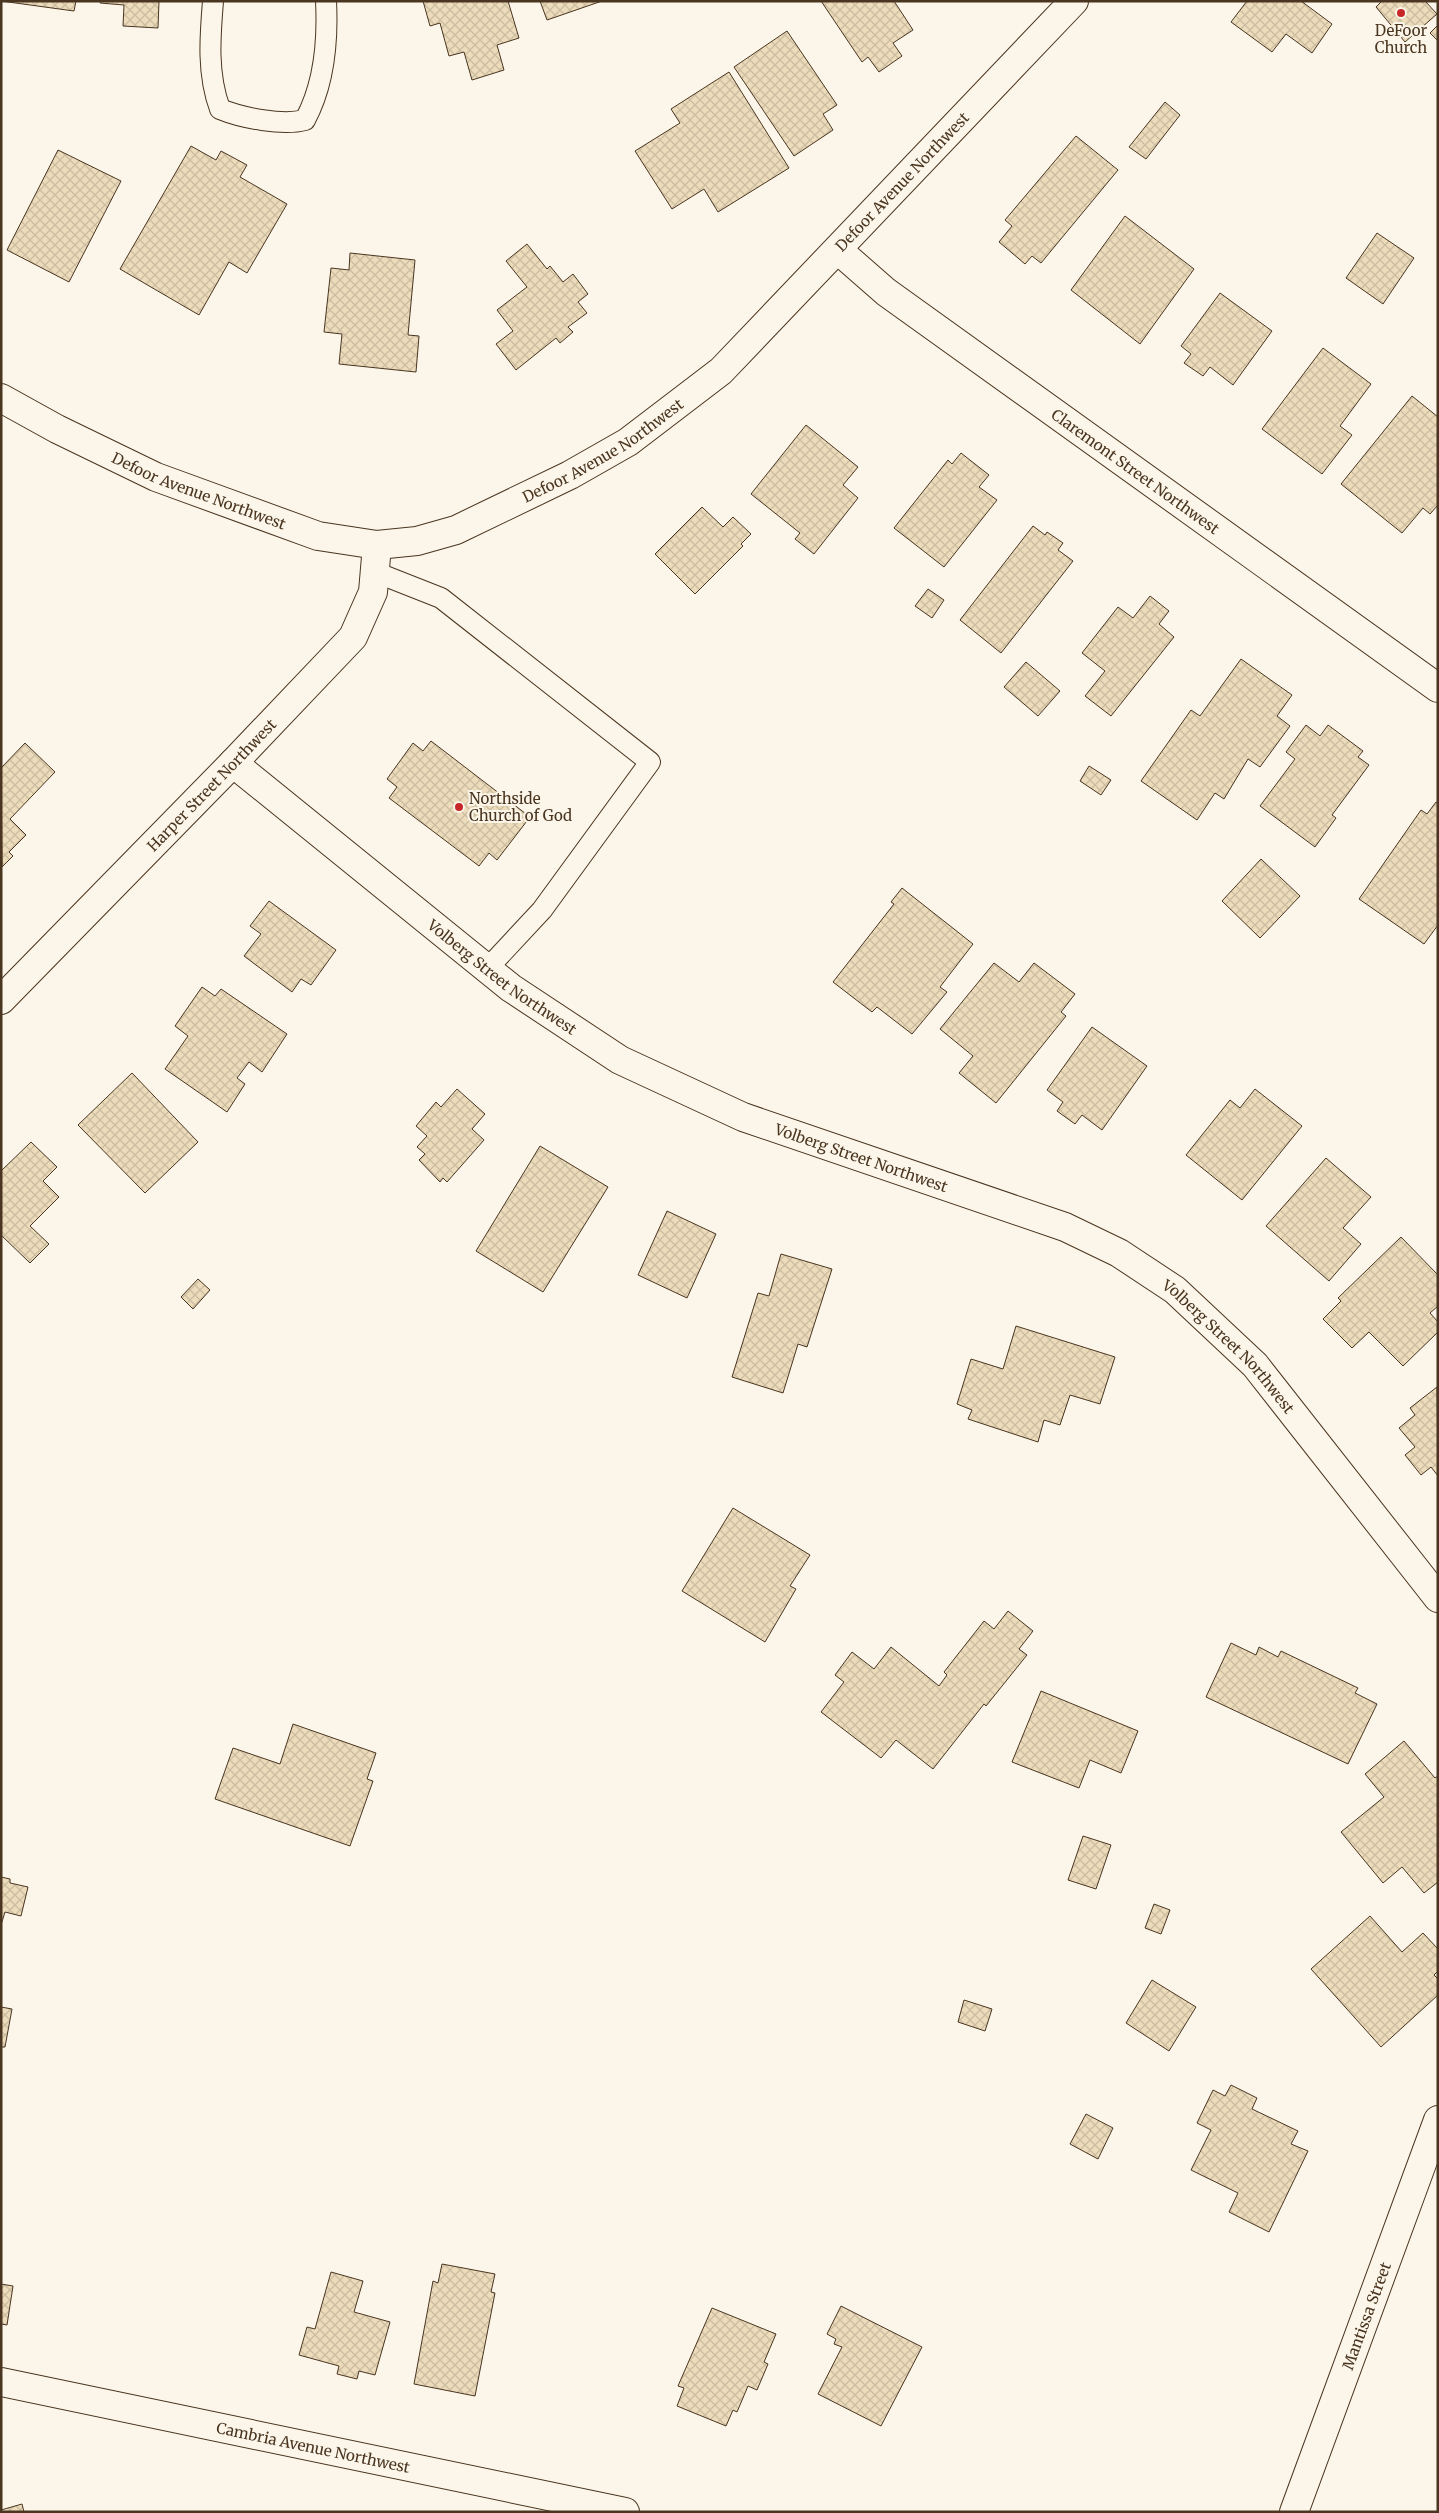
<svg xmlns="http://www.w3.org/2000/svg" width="1439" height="2513" font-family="Merriweather,serif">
<defs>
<pattern id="building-cross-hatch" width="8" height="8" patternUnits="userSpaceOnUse" patternTransform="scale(1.25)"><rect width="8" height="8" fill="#ecdcbc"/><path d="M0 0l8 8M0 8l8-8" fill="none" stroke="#ccbda1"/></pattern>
</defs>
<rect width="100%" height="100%" fill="#fbf6e9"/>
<!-- building -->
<path fill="url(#building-cross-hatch)" stroke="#4a3520" d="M 1,1 L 76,1 L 74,11 Z
M 100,1 L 159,1 L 158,28 L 123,26 L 124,5 L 100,3 Z
M 423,1 L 508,1 L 519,38 L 497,45 L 504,70 L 472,80 L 464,52 L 449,56 L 440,23 L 430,26 Z
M 540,1 L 602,1 L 547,20 Z
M 821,1 L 894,1 L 913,30 L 893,43 L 902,56 L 879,72 L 868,57 L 862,62 Z
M 1247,1 L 1301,1 L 1332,24 L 1312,53 L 1286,34 L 1272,52 L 1231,22 Z
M 1382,1 L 1425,1 L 1437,14 L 1405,42 L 1376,7 Z
M 1438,25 L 1438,41 L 1430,33 Z
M 787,31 L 837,105 L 823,114 L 833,130 L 794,156 L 734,67 Z
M 729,72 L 789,168 L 718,212 L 704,189 L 672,209 L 635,151 L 680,123 L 671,109 Z
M 1165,102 L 1180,115 L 1146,159 L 1129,147 Z
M 1076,136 L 1118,170 L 1041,263 L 1032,256 L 1025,264 L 999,242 L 1012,226 L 1005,220 Z
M 191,146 L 216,160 L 221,151 L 247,165 L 240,177 L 287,204 L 247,273 L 229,262 L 199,315 L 120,269 Z
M 58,150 L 121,181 L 69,282 L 7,250 Z
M 1125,216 L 1194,269 L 1140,344 L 1071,290 Z
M 1377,233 L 1414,258 L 1383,304 L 1346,278 Z
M 527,244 L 547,269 L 550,266 L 563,282 L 573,274 L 588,294 L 578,302 L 587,313 L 568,327 L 573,332 L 560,343 L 556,338 L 516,370 L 496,344 L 513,331 L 497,310 L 527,287 L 506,261 Z
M 350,253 L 415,260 L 408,335 L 419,336 L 416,372 L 339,364 L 342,334 L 324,332 L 331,268 L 349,270 Z
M 1220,293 L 1272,331 L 1233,385 L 1210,367 L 1203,376 L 1184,363 L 1191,354 L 1181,346 Z
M 1323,348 L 1371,384 L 1340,426 L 1352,435 L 1322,474 L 1262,429 Z
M 1412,396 L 1438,417 L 1438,505 L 1430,514 L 1423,508 L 1402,533 L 1341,484 Z
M 806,425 L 858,467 L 843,485 L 858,498 L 814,554 L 795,539 L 800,533 L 751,494 Z
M 961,453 L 989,475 L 979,487 L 997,500 L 944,567 L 894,528 L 948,460 L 952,464 Z
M 702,507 L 723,527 L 733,517 L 751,534 L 741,544 L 743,546 L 695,594 L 655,554 Z
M 1033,526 L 1045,535 L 1047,532 L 1063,543 L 1058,550 L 1073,561 L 1001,653 L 960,620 Z
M 928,589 L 944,600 L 932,618 L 915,606 Z
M 1150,596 L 1169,611 L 1159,624 L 1174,637 L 1111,716 L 1085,696 L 1105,671 L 1082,653 L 1118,607 L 1133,618 Z
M 1241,659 L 1292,695 L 1277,716 L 1290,726 L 1260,767 L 1248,759 L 1224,799 L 1215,793 L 1197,820 L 1141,781 L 1191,710 L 1200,716 Z
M 1026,662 L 1060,691 L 1038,716 L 1004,687 Z
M 1306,725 L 1320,736 L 1328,725 L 1363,751 L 1358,757 L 1369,765 L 1332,815 L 1336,818 L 1315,847 L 1260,806 L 1295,759 L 1286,752 Z
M 431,741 L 530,817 L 497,860 L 489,853 L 479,866 L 389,798 L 397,787 L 387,779 L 413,743 L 423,751 Z
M 25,743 L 55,772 L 10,819 L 26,835 L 9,852 L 13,856 L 2,867 L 1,768 Z
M 1089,766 L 1111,780 L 1101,795 L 1080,781 Z
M 1436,802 L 1438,803 L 1438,925 L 1424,944 L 1359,899 L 1421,810 L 1427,814 Z
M 1261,859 L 1300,896 L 1260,938 L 1222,901 Z
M 902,888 L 973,944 L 940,987 L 947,992 L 912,1034 L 877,1007 L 872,1012 L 833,982 L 894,904 L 891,902 Z
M 269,901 L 336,950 L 311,985 L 301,979 L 292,992 L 244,956 L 261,934 L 250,926 Z
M 994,963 L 1019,982 L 1034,963 L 1075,994 L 1061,1012 L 1066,1016 L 996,1103 L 959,1073 L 973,1056 L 940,1029 Z
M 202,987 L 215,996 L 221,989 L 287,1034 L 262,1072 L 249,1062 L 237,1078 L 245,1084 L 227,1112 L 165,1069 L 188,1036 L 175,1026 Z
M 1092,1027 L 1147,1066 L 1102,1130 L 1082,1115 L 1075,1124 L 1057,1111 L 1063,1102 L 1047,1090 Z
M 132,1073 L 198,1142 L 145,1193 L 78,1125 Z
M 457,1089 L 485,1114 L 472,1129 L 484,1140 L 447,1182 L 443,1178 L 440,1182 L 419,1160 L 425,1154 L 417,1147 L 427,1136 L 416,1126 L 436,1102 L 441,1107 Z
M 1255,1089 L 1302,1126 L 1242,1200 L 1186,1155 L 1230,1100 L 1240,1108 Z
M 31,1142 L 57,1167 L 43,1181 L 59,1197 L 30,1226 L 49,1244 L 30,1263 L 1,1235 L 1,1171 Z
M 540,1146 L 608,1187 L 543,1292 L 476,1251 Z
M 1326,1158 L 1371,1197 L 1343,1228 L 1361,1244 L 1329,1281 L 1266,1226 Z
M 667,1211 L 716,1234 L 687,1298 L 638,1275 Z
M 1401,1237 L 1438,1275 L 1438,1306 L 1430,1313 L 1438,1322 L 1438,1332 L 1403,1366 L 1369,1332 L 1352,1348 L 1323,1319 L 1341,1301 L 1338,1298 Z
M 781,1254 L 832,1269 L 807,1347 L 798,1344 L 783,1393 L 732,1377 L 758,1293 L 769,1296 Z
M 198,1279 L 210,1290 L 193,1309 L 181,1297 Z
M 1016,1326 L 1115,1357 L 1100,1404 L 1070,1395 L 1060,1425 L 1044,1420 L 1038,1442 L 968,1419 L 972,1410 L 957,1404 L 971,1359 L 1003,1369 Z
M 1437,1387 L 1438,1476 L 1431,1467 L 1421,1475 L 1405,1455 L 1415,1447 L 1399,1428 L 1415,1415 L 1410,1408 Z
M 733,1508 L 810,1555 L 790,1586 L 796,1589 L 765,1642 L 682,1591 Z
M 1008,1611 L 1033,1631 L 1019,1649 L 1027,1655 L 986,1706 L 984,1704 L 933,1769 L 896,1740 L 881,1758 L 821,1712 L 844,1682 L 835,1675 L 852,1652 L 874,1669 L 891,1647 L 939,1686 L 947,1675 L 944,1672 L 984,1621 L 994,1629 Z
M 1231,1643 L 1256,1655 L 1259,1647 L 1278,1657 L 1281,1651 L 1358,1688 L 1355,1693 L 1377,1704 L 1348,1764 L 1206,1697 Z
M 1041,1691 L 1138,1731 L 1121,1773 L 1090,1760 L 1079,1788 L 1012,1762 Z
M 293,1724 L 376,1753 L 367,1779 L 373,1781 L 350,1846 L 215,1799 L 233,1748 L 280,1764 Z
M 1404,1741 L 1435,1778 L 1438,1776 L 1438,1882 L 1424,1893 L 1402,1867 L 1383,1883 L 1341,1832 L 1384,1797 L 1365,1774 Z
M 1083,1836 L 1111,1845 L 1096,1889 L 1068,1880 Z
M 1,1877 L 10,1879 L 10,1883 L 28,1887 L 21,1916 L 5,1912 L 1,1925 Z
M 1154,1904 L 1170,1910 L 1161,1934 L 1145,1928 Z
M 1370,1916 L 1402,1952 L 1423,1933 L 1438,1949 L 1438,1971 L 1434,1975 L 1438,1979 L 1438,1995 L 1381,2047 L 1311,1969 Z
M 1152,1980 L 1196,2007 L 1169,2051 L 1126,2023 Z
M 964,2000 L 992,2009 L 985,2031 L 958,2022 Z
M 1,2007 L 12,2009 L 5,2047 L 1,2047 Z
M 1231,2085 L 1257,2098 L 1252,2109 L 1298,2131 L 1291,2144 L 1308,2151 L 1269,2232 L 1229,2212 L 1238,2193 L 1191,2170 L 1211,2130 L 1197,2123 L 1213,2090 L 1225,2096 Z
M 1086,2114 L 1113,2128 L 1098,2159 L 1070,2144 Z
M 442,2264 L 495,2274 L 491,2292 L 495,2293 L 475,2396 L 414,2384 L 433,2281 L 438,2283 Z
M 331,2272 L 363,2281 L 354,2312 L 390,2322 L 375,2375 L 359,2371 L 357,2379 L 337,2374 L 339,2366 L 299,2355 L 307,2327 L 315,2329 Z
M 1,2284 L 13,2286 L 7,2325 L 1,2324 Z
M 841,2306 L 922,2347 L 881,2426 L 818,2394 L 842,2347 L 834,2344 L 836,2339 L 827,2334 Z
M 712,2308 L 776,2334 L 764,2362 L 768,2364 L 757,2390 L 748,2386 L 737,2412 L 733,2410 L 726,2426 L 677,2406 L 684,2388 L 678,2386 Z
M 22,2504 L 24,2512 L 1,2512 L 1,2510 Z"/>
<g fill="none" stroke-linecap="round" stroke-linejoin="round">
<defs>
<path id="lane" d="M 213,1 C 210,37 207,74 220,109 C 242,118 283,126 305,120 C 324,85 328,40 326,1
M 375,572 L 441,598 L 650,762 L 542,910 L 487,969"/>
<g id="street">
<path id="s1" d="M 838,250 L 886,292 L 1438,688"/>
<path id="s2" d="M 233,763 L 511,988 L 620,1060 L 743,1117 L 1065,1227 L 1119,1253 L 1175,1290 L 1255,1365 L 1438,1598"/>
<path id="s3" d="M 1,1000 L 233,763 L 353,637 L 373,592 L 377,545"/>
<path id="s4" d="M 1,2382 L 625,2512"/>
<path id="s5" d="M 1294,2512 L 1438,2120"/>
</g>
<g id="secondary">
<path id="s6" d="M 1,398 L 57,429 L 156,477 L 318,536 L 377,545 L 417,541 L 456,530 L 570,475 L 628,442 L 721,371 L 1074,1"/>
</g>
</defs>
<!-- lane casing -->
<use href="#lane" stroke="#4a3520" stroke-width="22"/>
<!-- street casing -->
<use href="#street" stroke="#4a3520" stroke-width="30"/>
<!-- secondary casing -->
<use href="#secondary" stroke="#4a3520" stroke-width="30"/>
<!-- lane -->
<use href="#lane" stroke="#fbf6e9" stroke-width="20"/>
<!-- street -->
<use href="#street" stroke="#fbf6e9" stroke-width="28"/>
<!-- secondary -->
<use href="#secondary" stroke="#fbf6e9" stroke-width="28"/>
</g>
<!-- markers -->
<g fill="#c62828" stroke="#fbf6e9" stroke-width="2">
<circle cx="1401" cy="13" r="5"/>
<circle cx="459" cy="807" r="5"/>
</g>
<g text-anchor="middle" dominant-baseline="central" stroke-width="4" stroke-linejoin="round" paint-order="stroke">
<!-- poi labels -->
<g font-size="15" fill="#4a3520" stroke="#fbf6e9">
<text x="1401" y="30">DeFoor<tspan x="1401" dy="17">Church</tspan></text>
<text x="469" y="798" text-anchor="start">Northside<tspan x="469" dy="17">Church of God</tspan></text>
</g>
<!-- street labels -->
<g font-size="15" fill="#4a3520" stroke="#fbf6e9">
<text stroke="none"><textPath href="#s6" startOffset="1059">Defoor Avenue Northwest</textPath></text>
<text stroke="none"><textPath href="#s6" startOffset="654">Defoor Avenue Northwest</textPath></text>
<text stroke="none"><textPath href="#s1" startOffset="371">Claremont Street Northwest</textPath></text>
<text stroke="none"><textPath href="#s6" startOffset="219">Defoor Avenue Northwest</textPath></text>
<text stroke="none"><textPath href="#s3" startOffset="301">Harper Street Northwest</textPath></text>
<text stroke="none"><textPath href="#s2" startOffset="344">Volberg Street Northwest</textPath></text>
<text stroke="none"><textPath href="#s2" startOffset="749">Volberg Street Northwest</textPath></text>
<text stroke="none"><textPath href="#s2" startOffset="1169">Volberg Street Northwest</textPath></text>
<text stroke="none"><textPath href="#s5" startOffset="209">Mantissa Street</textPath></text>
<text stroke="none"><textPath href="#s4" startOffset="319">Cambria Avenue Northwest</textPath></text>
</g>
</g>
<!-- border -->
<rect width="1439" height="2513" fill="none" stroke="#4a3520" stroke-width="5"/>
</svg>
